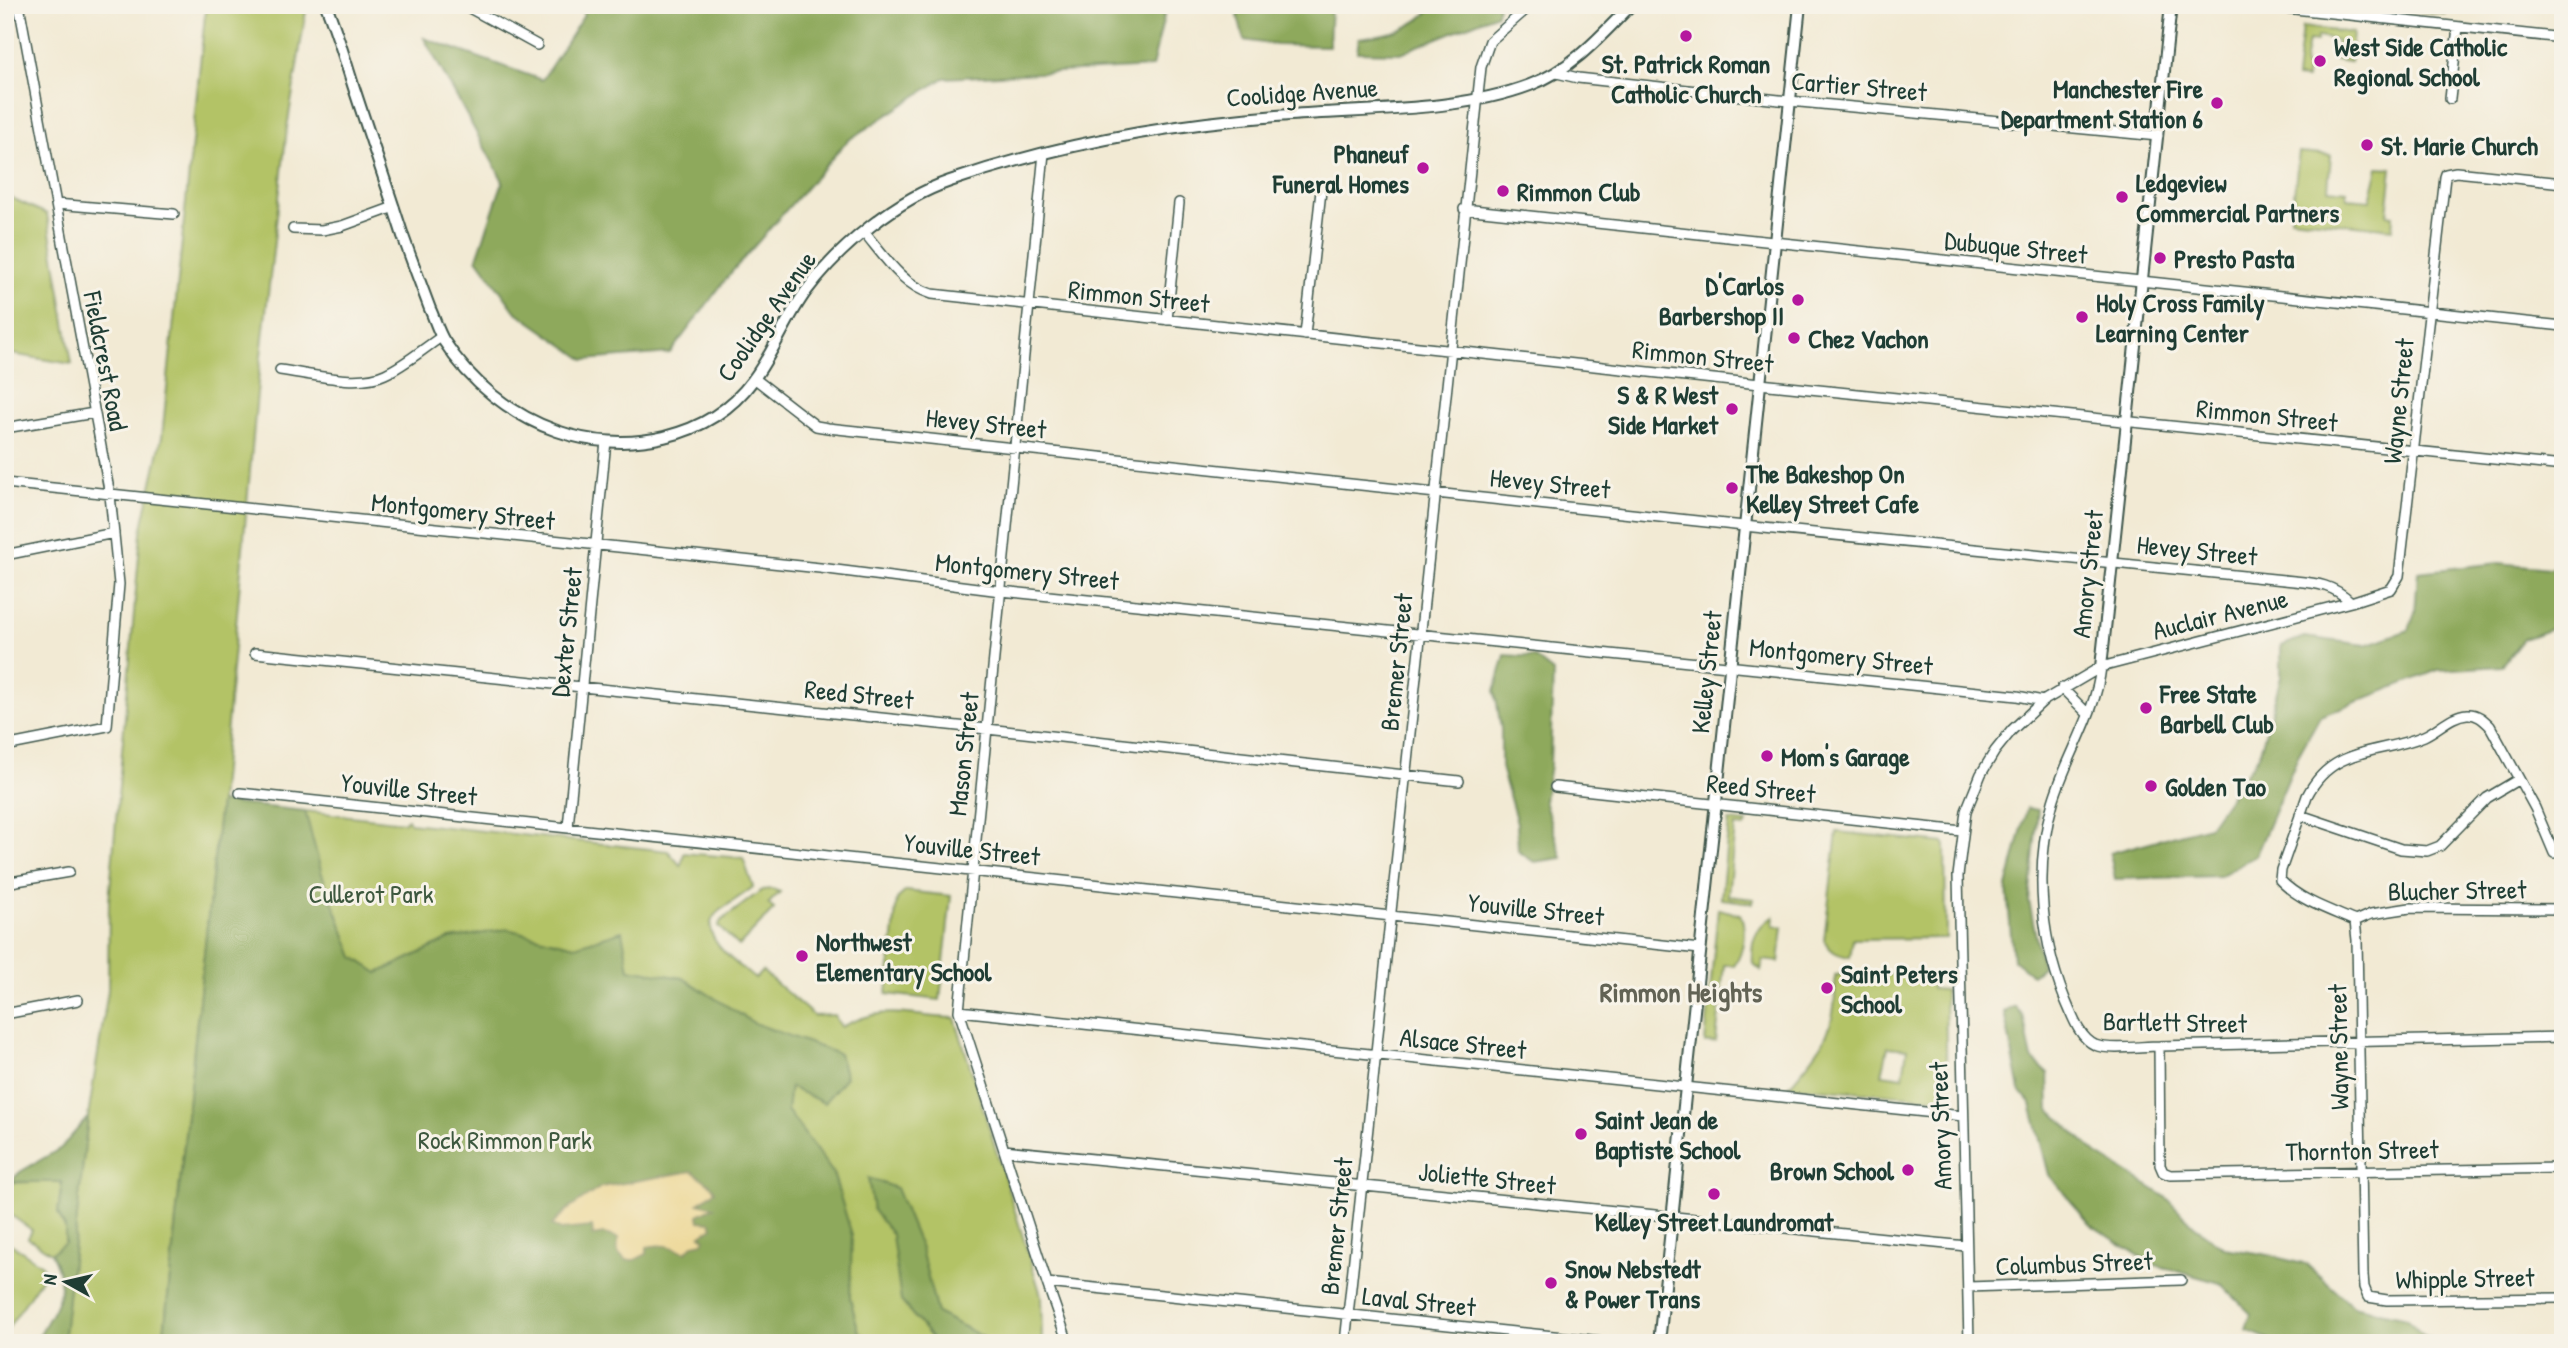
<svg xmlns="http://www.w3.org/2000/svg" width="2568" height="1348" font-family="'Patrick Hand',sans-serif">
<rect width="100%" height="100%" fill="#f7f3e8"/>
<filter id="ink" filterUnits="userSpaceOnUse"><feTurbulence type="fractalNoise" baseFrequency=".0143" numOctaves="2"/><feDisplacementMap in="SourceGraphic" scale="14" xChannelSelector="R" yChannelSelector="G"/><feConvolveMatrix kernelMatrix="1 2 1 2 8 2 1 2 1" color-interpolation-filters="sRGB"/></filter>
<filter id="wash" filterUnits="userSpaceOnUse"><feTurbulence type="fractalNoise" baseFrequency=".00686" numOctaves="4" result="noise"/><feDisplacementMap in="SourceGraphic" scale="28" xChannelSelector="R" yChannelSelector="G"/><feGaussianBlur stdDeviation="1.57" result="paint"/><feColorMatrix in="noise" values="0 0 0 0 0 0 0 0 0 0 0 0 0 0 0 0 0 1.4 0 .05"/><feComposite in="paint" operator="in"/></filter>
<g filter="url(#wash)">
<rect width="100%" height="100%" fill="#f2ead4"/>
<!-- green -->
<path fill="#b3c366" stroke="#69804d" stroke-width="2" fill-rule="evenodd" d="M 206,5 L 307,5 L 287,128 L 258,382 L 220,802 L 163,1343 L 63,1343 L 88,1117 L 108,990 L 109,901 L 141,532 L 162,437 Z
M 2362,5 L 2445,5 L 2445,14 Z
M 2302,27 L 2353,33 L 2350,62 L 2335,60 L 2337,40 L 2317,37 L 2316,42 L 2308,41 L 2304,63 L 2307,69 L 2306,79 L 2296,78 Z
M 2299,152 L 2331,155 L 2328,189 L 2347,191 L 2347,198 L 2370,200 L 2378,167 L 2392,168 L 2387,214 L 2393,215 L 2392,229 L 2291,218 Z
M 5,195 L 47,214 L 72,364 L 5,353 Z
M 305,811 L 404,822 L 408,819 L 410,823 L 668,851 L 681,866 L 684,853 L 743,858 L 753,887 C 744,895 718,909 713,918 C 700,939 741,967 755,979 L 762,971 L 814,1016 L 834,1015 L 841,1027 C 888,1003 907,1017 955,1018 L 1041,1295 L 1042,1343 L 171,1343 L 265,1176 Z
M 1729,821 L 1747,823 L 1745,827 L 1735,826 L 1728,896 L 1754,899 L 1753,903 L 1721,899 Z
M 1837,832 L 1945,843 L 1946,938 L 1853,939 L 1850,957 C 1837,955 1831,952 1824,940 Z
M 772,889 L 780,892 L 768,904 L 774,909 L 739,946 L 718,926 L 721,921 L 762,890 Z
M 906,891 L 951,896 L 940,1000 L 887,994 L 897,899 Z
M 1718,909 L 1740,914 C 1747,928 1744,952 1734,965 L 1724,965 L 1716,1042 L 1705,1043 Z
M 1774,916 L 1773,926 L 1783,927 L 1779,962 L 1763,960 L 1761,970 L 1753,963 C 1750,940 1755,929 1774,916 Z
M 1865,973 L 1933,976 L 1932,989 L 1945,990 L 1947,1099 L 1789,1086 C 1823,1046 1838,1030 1835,975 ZM 1888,1047 L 1907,1049 L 1903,1077 L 1882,1074 Z
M 62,1181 L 58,1213 L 65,1228 L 65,1244 L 51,1253 L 28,1238 L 32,1230 L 5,1211 L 5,1183 Z
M 5,1240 L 42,1265 L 43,1276 L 5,1333 Z"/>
<!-- forest -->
<path fill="#8ea95b" stroke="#567348" stroke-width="2" d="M 579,5 L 1187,5 L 1166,8 L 1152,67 L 944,78 L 847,141 L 729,275 L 670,353 L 585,360 L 515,311 L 477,258 L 503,181 L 424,38 L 542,80 L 584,15 Z
M 1235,5 L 1331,5 L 1329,46 L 1276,45 L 1244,40 Z
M 1435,5 L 1498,5 L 1497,14 L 1401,53 L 1357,52 L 1359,38 C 1391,34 1413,30 1435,5 Z
M 2499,563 L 2550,568 L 2563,563 L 2563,625 L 2523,639 L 2502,666 L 2438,670 L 2320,716 L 2298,756 L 2256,855 L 2220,876 L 2115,879 L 2110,853 L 2209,826 L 2259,755 L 2281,677 L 2281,646 L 2304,637 L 2366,645 L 2409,630 L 2415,612 L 2418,572 Z
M 1505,655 L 1534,657 L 1553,672 L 1550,765 L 1544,801 L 1562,858 L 1534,862 L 1518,851 L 1517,823 L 1501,767 L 1501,729 L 1495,691 Z
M 220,802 L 305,811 L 322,874 L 354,957 L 378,973 L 450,939 L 507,929 L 575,946 L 622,931 L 629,969 L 683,978 L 754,1023 L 839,1054 L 846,1077 L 824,1103 L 790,1087 L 787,1110 L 833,1173 L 852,1235 L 850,1298 L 859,1332 L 876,1343 L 163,1343 Z
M 2027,808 L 2038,810 L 2029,901 L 2042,967 L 2032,975 L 2013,960 L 2007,887 Z
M 2015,1006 L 2023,1015 L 2032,1059 L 2048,1073 L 2049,1109 L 2097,1154 L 2166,1197 L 2194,1226 L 2224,1248 L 2264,1254 L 2307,1265 L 2353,1306 L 2406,1318 L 2422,1335 L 2444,1343 L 2278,1343 L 2246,1330 L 2251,1314 L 2220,1283 L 2152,1264 L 2090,1224 L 2049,1175 L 2031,1104 L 2020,1090 L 2004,1012 Z
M 88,1117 L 63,1343 L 35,1343 C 54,1306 72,1294 51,1253 L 65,1243 L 65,1228 L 58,1213 L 62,1182 L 10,1182 L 20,1172 L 61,1148 Z
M 868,1178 L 896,1188 L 921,1249 L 937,1313 L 994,1343 L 936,1343 L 901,1301 L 892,1235 L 873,1210 Z"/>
<!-- sand -->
<path fill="#eeda9e" stroke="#868c69" stroke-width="2" d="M 692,1171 L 711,1185 L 715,1191 L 699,1203 L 714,1207 L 698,1215 L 699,1221 L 711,1222 L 713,1227 L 701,1235 L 705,1238 L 703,1242 L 694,1244 L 686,1252 C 672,1247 663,1243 647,1247 L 647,1254 L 635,1260 L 626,1260 C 614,1252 618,1249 618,1238 L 604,1234 L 593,1236 L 592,1227 L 561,1230 L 552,1225 L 567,1210 L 601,1187 Z"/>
</g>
<g filter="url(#ink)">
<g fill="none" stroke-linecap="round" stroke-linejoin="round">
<defs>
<path id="minor" d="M 464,5 L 537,45
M 2258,5 L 2563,38
M 1557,73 L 1578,78 L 1779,100 L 2158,136
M 2450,99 L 2458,27
M 1044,153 L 959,1011 L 1047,1283 L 1068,1343
M 56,204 L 174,214
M 1464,209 L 2563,326
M 293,229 L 322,230 L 342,226 L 394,207
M 864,232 C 884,256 902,285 932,294 L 1750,383 L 2563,466
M 1167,320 L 1179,203
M 1305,335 L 1321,191
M 280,370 C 310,374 358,387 385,374 C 405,365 423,349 441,337
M 754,378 L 816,426 L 828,428 L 1744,526 L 2294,581 C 2317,583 2334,585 2351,602
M 5,428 L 94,413
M 5,483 L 820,568 L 1001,591 L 2017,696 L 2043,701
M 5,555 L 114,533
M 255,653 L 987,729 L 1459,781
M 2101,667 C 2096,714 2066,757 2053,802 C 2033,870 2041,947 2070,1011 C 2075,1023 2082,1039 2095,1045 C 2110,1051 2142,1046 2159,1046 L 2563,1037
M 2062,688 L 2088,714
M 5,746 L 107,726 L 119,584 L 110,495 L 19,5
M 1555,787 L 1962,831
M 240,793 L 1700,949
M 2300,815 L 2401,849 L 2427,851 L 2440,846 L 2487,798 L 2519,779
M 568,827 L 606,441
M 5,883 L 69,872
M 2355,921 L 2357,940 L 2363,1275 L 2364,1287 L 2368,1297 L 2387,1300 L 2563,1298
M 2355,921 C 2329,910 2299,900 2280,880 L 2281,870 L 2307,796 C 2333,745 2379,755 2424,736 C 2438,730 2451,715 2467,714 C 2477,713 2484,720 2490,726 L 2535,808 L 2554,853
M 2355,921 L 2371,914 L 2410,908 L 2563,909
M 959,1011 L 1963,1116
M 5,1014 L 78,1000
M 2159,1046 L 2160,1165 L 2163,1172 L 2170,1175 L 2563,1168
M 1004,1150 L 1966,1246
M 1047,1283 L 1620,1343
M 1968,1287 L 2181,1280
M 1345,1343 L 1481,67 L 1490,41 L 1531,5
M 1969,1343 L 1958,876 L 1966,811 L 1981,774 L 1995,751 L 2012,730 L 2043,701 L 2101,667 L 2351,602 L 2391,589 L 2399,576 L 2445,177 L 2446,174 L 2456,172 L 2563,183"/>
<path id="tertiary" d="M 326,5 C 337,32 345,60 354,88 C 370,137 387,186 403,236 C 412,261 421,285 430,309 C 435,320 438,331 444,341 C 470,382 511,415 557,431 C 625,455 709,440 753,380 C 774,352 786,318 807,290 C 840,246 897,199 950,181 C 1060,143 1174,123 1290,115 C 1366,109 1459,112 1530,85 C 1571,70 1601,36 1631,5
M 2101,667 L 2171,5
M 1659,1343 L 1800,5"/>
</defs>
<!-- minor casing -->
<use href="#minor" stroke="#3f574c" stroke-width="12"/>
<!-- tertiary casing -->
<use href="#tertiary" stroke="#3f574c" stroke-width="14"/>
<!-- minor -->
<use href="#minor" stroke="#fff" stroke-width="9"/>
<!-- tertiary -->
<use href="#tertiary" stroke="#fff" stroke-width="10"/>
</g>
</g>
<!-- markers -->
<g fill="#b5179e" stroke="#f7f3e8" stroke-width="2.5">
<circle cx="1686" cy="36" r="7"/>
<circle cx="2320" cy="61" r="7"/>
<circle cx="2217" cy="103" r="7"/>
<circle cx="2367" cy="145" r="7"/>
<circle cx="1423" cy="168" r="7"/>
<circle cx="1503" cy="191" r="7"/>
<circle cx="2122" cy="197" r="7"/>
<circle cx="2160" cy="258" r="7"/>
<circle cx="1798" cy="300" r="7"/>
<circle cx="2082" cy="317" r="7"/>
<circle cx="1794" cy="338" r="7"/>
<circle cx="1732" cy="409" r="7"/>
<circle cx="1732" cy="488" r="7"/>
<circle cx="2146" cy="708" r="7"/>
<circle cx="1767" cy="756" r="7"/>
<circle cx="2151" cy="786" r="7"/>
<circle cx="802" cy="956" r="7"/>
<circle cx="1827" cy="988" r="7"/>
<circle cx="1581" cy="1134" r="7"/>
<circle cx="1908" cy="1170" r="7"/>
<circle cx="1714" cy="1194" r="7"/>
<circle cx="1551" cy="1283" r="7"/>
</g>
<g text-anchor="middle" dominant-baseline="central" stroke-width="6" stroke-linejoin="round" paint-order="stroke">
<!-- poi labels -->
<g font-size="26" font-weight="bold" fill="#1f3d34" stroke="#f7f3e8" text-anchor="start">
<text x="2334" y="46">West Side Catholic<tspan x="2334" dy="30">Regional School</tspan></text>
<text x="1686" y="63" text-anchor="middle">St. Patrick Roman<tspan x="1686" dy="30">Catholic Church</tspan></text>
<text x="2203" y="88" text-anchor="end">Manchester Fire<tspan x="2203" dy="30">Department Station 6</tspan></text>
<text x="2381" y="145">St. Marie Church</text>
<text x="1409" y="153" text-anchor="end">Phaneuf<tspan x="1409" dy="30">Funeral Homes</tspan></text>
<text x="2136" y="182">Ledgeview<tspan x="2136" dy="30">Commercial Partners</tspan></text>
<text x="1517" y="191">Rimmon Club</text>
<text x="2174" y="258">Presto Pasta</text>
<text x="1784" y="285" text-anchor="end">D'Carlos<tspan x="1784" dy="30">Barbershop II</tspan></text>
<text x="2096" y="302">Holy Cross Family<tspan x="2096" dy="30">Learning Center</tspan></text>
<text x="1808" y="338">Chez Vachon</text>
<text x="1718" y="394" text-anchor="end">S &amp; R West<tspan x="1718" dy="30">Side Market</tspan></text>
<text x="1746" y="473">The Bakeshop On<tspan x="1746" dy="30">Kelley Street Cafe</tspan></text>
<text x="2160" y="693">Free State<tspan x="2160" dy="30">Barbell Club</tspan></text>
<text x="1781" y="756">Mom's Garage</text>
<text x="2165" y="786">Golden Tao</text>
<text x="816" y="941">Northwest<tspan x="816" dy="30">Elementary School</tspan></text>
<text x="1841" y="973">Saint Peters<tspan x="1841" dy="30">School</tspan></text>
<text x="1595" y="1119">Saint Jean de<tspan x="1595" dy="30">Baptiste School</tspan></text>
<text x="1894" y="1170" text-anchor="end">Brown School</text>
<text x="1714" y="1221" text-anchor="middle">Kelley Street Laundromat</text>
<text x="1565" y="1268">Snow Nebstedt<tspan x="1565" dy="30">&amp; Power Trans</tspan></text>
</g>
<!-- street labels -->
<g font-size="26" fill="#1f3d34" stroke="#f7f3e8">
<text transform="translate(1859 86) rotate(5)">Cartier Street</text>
<text transform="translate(1302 92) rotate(-4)">Coolidge Avenue</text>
<text transform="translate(2016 247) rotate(6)">Dubuque Street</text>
<text transform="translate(1139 296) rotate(6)">Rimmon Street</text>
<text transform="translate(766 316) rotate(-55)">Coolidge Avenue</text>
<text transform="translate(1703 356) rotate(6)">Rimmon Street</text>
<text transform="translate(106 361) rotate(79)">Fieldcrest Road</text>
<text transform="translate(2398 401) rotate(-84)">Wayne Street</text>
<text transform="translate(2267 415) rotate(6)">Rimmon Street</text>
<text transform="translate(986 423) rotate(6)">Hevey Street</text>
<text transform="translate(1550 483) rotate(6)">Hevey Street</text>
<text transform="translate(463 511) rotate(6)">Montgomery Street</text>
<text transform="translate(2197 550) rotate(6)">Hevey Street</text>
<text transform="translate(1027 571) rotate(6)">Montgomery Street</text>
<text transform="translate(2087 574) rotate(-84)">Amory Street</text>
<text transform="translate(2220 614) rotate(-14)">Auclair Avenue</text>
<text transform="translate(566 632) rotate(-84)">Dexter Street</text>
<text transform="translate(1841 656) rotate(6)">Montgomery Street</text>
<text transform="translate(1396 662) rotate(-84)">Bremer Street</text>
<text transform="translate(1706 672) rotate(-84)">Kelley Street</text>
<text transform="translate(859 694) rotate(6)">Reed Street</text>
<text transform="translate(963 754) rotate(-84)">Mason Street</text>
<text transform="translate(1761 788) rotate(6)">Reed Street</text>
<text transform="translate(409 789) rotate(6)">Youville Street</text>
<text transform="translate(972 849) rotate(6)">Youville Street</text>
<text transform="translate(2457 890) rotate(-1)">Blucher Street</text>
<text transform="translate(1536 909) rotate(6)">Youville Street</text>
<text transform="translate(2175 1022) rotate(1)">Bartlett Street</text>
<text transform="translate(1463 1043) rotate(6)">Alsace Street</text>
<text transform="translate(2338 1047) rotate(-91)">Wayne Street</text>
<text transform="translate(1940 1126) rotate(-92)">Amory Street</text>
<text transform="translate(2362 1150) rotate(-1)">Thornton Street</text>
<text transform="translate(1487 1178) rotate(6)">Joliette Street</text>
<text transform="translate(1336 1226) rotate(-84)">Bremer Street</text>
<text transform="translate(2074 1263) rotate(-2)">Columbus Street</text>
<text transform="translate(2465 1278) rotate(-1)">Whipple Street</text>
<text transform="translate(1419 1301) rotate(6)">Laval Street</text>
</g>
<!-- park labels -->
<g font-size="26" fill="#3d583e" stroke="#f7f3e8">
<text x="371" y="893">Cullerot Park</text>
<text x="505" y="1139">Rock Rimmon Park</text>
</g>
<!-- neighbourhood labels -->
<g font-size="28" font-weight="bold" fill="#626355" stroke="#f7f3e8">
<text x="1681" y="992">Rimmon Heights</text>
</g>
</g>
<!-- margin -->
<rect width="2568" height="1348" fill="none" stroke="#f7f3e8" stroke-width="28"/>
<!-- north arrow -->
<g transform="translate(66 1282) rotate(278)" stroke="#f7f3e8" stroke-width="5" paint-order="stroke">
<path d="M0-5L12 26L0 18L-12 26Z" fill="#1f3d34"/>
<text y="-10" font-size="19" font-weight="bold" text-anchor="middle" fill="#1f3d34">N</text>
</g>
</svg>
